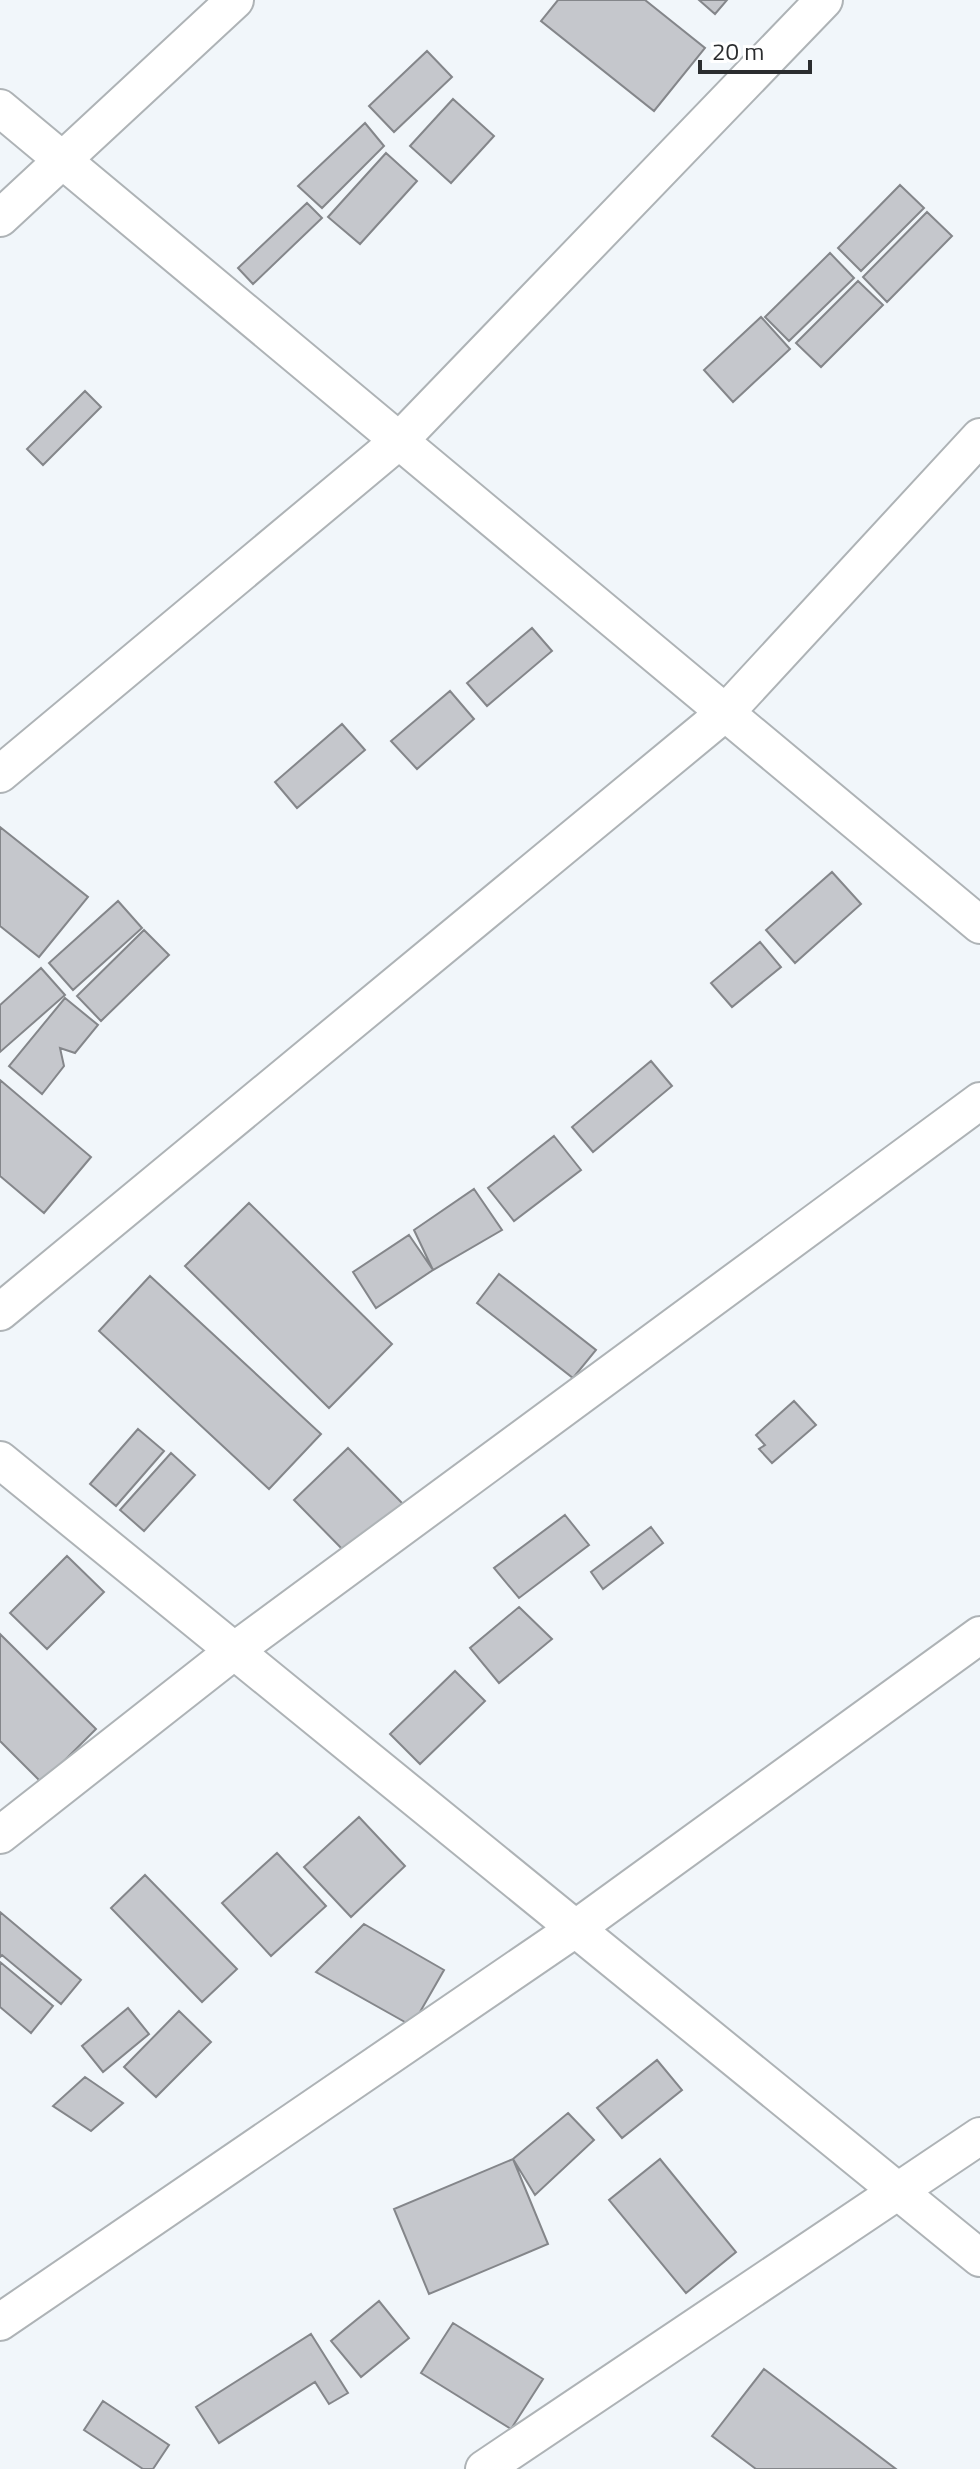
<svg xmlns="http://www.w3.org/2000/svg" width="980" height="2469" font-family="'Titillium Web',sans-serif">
<rect width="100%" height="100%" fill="#f1f6fa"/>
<!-- building -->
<path fill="#c5c7cc" stroke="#84868a" stroke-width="2" d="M 558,0 L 645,0 L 705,48 L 654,111 L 541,21 Z
M 699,0 L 727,0 L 715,14 Z
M 427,51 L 452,77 L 394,132 L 369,106 Z
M 453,99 L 494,136 L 451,183 L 410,146 Z
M 365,123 L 384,146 L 322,208 L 298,186 Z
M 386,153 L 417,181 L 360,244 L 328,217 Z
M 900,185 L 924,208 L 861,271 L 838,248 Z
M 307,203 L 322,218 L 253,284 L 238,268 Z
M 927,212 L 952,236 L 887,302 L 863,277 Z
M 830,253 L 854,278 L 789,341 L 765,317 Z
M 858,281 L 883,305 L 821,367 L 796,343 Z
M 761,317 L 790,349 L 733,402 L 704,370 Z
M 85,391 L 101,407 L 43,465 L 27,449 Z
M 532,628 L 552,651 L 487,706 L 467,683 Z
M 450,691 L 474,719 L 417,769 L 391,741 Z
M 342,724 L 365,750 L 297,808 L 275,782 Z
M 0,827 L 88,897 L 39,957 L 0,926 Z
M 832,872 L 861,904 L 795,963 L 766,930 Z
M 118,901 L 142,928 L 73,990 L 49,963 Z
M 144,930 L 169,955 L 101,1021 L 77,996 Z
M 760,942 L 781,967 L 732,1007 L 711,983 Z
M 41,968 L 65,995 L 0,1052 L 0,1005 Z
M 65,998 L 98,1025 L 75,1053 L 60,1048 L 64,1066 L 42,1094 L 9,1066 Z
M 651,1061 L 672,1086 L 593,1152 L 572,1127 Z
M 0,1080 L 91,1157 L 44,1213 L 0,1176 Z
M 554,1136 L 581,1170 L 514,1221 L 488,1188 Z
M 474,1189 L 502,1230 L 433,1270 L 414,1230 Z
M 249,1203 L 392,1344 L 329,1408 L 185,1266 Z
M 409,1235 L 433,1270 L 376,1308 L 353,1272 Z
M 499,1274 L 596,1350 L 573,1378 L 477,1303 Z
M 150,1276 L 321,1434 L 269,1489 L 99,1331 Z
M 794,1401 L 816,1425 L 772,1463 L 759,1449 L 765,1445 L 756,1435 Z
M 138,1429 L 164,1451 L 116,1506 L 90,1484 Z
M 348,1448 L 404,1505 L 350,1557 L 294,1500 Z
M 171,1453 L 195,1475 L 144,1531 L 120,1510 Z
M 565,1515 L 589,1545 L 519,1598 L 494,1568 Z
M 651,1527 L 663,1543 L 603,1589 L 591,1572 Z
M 67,1556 L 104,1592 L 47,1649 L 10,1613 Z
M 519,1607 L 552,1639 L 499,1683 L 470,1648 Z
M 0,1634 L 96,1729 L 42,1783 L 0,1741 Z
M 455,1671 L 485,1701 L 420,1764 L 390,1734 Z
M 359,1817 L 405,1866 L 351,1917 L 304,1867 Z
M 277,1853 L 326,1906 L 271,1956 L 222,1903 Z
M 145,1875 L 237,1969 L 202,2002 L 111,1908 Z
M 0,1912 L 81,1980 L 61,2004 L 2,1955 L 0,1957 Z
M 364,1924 L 444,1970 L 412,2026 L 316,1972 Z
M 0,1962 L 53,2006 L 31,2033 L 0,2007 Z
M 128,2008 L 149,2034 L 103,2072 L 82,2046 Z
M 179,2011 L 211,2042 L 156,2097 L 124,2067 Z
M 657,2060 L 682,2090 L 622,2138 L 597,2108 Z
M 85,2077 L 123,2103 L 91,2131 L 53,2106 Z
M 568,2113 L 594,2140 L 535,2195 L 513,2159 Z
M 513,2159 L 548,2244 L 429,2294 L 394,2209 Z
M 660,2159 L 736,2252 L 686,2293 L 609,2200 Z
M 379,2301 L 409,2338 L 361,2377 L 331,2341 Z
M 453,2323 L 543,2379 L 511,2429 L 421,2373 Z
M 311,2334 L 348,2393 L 329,2404 L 315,2382 L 219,2443 L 196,2407 Z
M 764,2369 L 896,2469 L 756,2469 L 712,2436 Z
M 103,2401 L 169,2445 L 153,2469 L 143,2469 L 84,2430 Z"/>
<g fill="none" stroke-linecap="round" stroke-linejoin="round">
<defs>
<path id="minor" d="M 0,108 L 980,925
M 0,218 L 235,0
M 0,774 L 400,440 L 824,0
M 0,1312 L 726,712 L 980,437
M 0,1460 L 980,2258
M 0,1835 L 234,1651 L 980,1101
M 0,2322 L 575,1929 L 980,1635
M 484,2469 L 980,2136"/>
</defs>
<!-- minor casing -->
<use href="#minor" stroke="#aeb3b6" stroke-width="40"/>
<!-- minor -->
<use href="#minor" stroke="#fff" stroke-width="36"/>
</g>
<!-- scale -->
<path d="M700 60v12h110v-12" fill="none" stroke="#2b2d2f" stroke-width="4"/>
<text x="712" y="60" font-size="24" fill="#2b2d2f" stroke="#ffffff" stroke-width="6" paint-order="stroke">20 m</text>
</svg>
